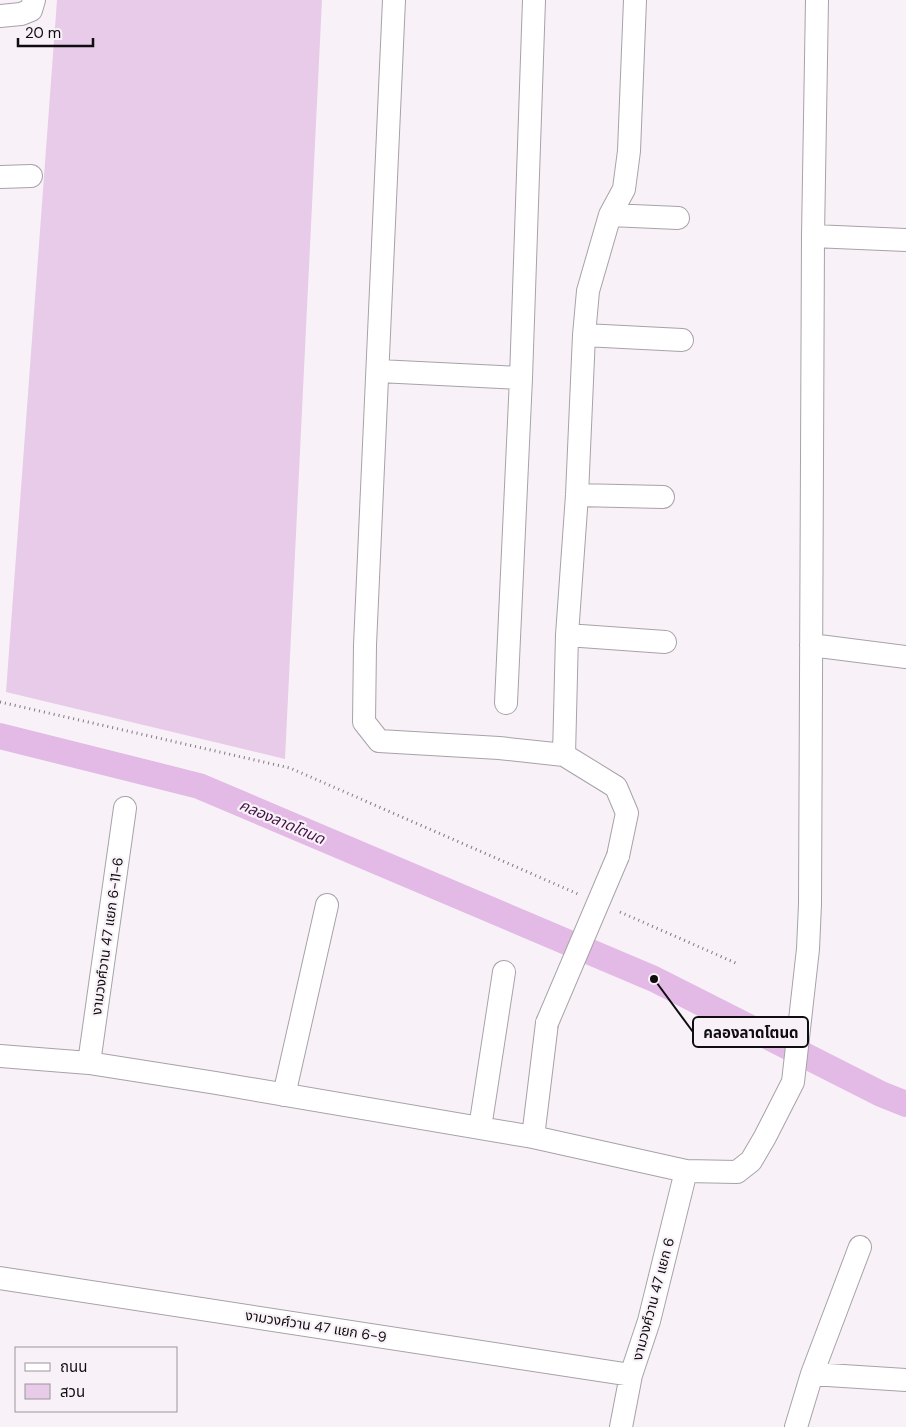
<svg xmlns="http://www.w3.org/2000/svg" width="906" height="1427" font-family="'DM Sans','Noto Sans Thai',sans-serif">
<rect width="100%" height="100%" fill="#f8f2f8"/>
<!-- green -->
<path fill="#e7cbe8" d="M 57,0 L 322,0 L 285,759 L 6,692 Z"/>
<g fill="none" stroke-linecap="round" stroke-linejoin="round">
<!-- canal -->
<path stroke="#e3b9e6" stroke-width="26" d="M 0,736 L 199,786 L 654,979 L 881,1094 L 906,1104"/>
<defs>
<path id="minor" d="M 394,0 L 365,645 L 364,722 L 379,741 L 499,748 L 564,755
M 0,16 L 21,14 L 31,10 L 34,0
M 0,177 L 31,176
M 610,215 L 678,218
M 813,236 L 906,240
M 584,335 L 682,340
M 379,371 L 521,378
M 577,495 L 663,497
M 567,635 L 665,642
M 811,645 L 906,657
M 506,703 L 521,378 L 534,0
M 618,856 L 627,813 L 616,787 L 564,755 L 567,635 L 577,495 L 584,335 L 588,291 L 610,215 L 624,189 L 629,151 L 635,0
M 0,1056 L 89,1063 L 216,1083 L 533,1137 L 686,1171 L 737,1172 L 751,1161 L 765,1137 L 793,1082 L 808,949 L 810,904 L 813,236 L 817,0
M 89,1063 L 125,808
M 284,1095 L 327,905
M 480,1128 L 504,972
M 533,1137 L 547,1023
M 0,1278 L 631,1375
M 812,1374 L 906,1380
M 621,1427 L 631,1375 L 649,1321 L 686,1171
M 796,1427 L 812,1374 L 860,1247"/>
</defs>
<!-- minor casing -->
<use href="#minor" stroke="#a7a2a8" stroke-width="24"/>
<!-- path -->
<path stroke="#7e7a7e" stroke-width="3" stroke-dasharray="1 4" stroke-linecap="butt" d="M 0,702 L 290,768 L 578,894
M 620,912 L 738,964"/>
<!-- minor -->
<use href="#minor" stroke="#fff" stroke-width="22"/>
<defs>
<path id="minor-bridge" d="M 547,1023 L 618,856"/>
</defs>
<!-- minor-bridge casing -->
<use href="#minor-bridge" stroke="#a7a2a8" stroke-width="24" stroke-linecap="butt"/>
<!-- minor-bridge -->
<use href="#minor-bridge" stroke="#fff" stroke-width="22"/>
</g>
<g text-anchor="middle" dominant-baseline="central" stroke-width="4.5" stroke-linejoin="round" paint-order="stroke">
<!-- street labels -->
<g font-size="14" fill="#0f0d0f" stroke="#f8f2f8">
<text transform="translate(107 936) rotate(-82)">งามวงศ์วาน 47 แยก 6-11-6</text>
<text transform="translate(653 1299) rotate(-75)">งามวงศ์วาน 47 แยก 6</text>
<text transform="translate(316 1326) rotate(9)">งามวงศ์วาน 47 แยก 6-9</text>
</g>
<!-- water labels -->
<g font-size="15" font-style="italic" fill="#431147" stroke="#f8f2f8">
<text transform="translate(282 822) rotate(23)">คลองลาดโตนด</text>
</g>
</g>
<!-- callouts -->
<path fill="none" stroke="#0f0d0f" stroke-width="2" d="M654 979L693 1032"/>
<circle fill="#0f0d0f" stroke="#f8f2f8" stroke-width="2" cx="654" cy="979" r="5"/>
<rect fill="#f8f2f8" stroke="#0f0d0f" stroke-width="2" x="693" y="1017" width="115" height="30" rx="5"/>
<g font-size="15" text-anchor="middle" font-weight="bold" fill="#0f0d0f">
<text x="751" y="1038">คลองลาดโตนด</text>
</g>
<!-- legend -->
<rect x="15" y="1347" width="162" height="65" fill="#f8f2f8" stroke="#9b969b"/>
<rect x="25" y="1363" width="25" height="8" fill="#ffffff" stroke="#9b969b"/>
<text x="60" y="1372" font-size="15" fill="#0f0d0f">ถนน</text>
<rect x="25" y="1384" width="25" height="15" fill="#e7cbe8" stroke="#9b969b"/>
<text x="60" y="1397" font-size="15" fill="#0f0d0f">สวน</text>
<!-- scale -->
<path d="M18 38v8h75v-8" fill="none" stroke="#0f0d0f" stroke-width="2.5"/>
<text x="25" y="38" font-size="15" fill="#0f0d0f" stroke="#f8f2f8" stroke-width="4" paint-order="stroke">20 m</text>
</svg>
